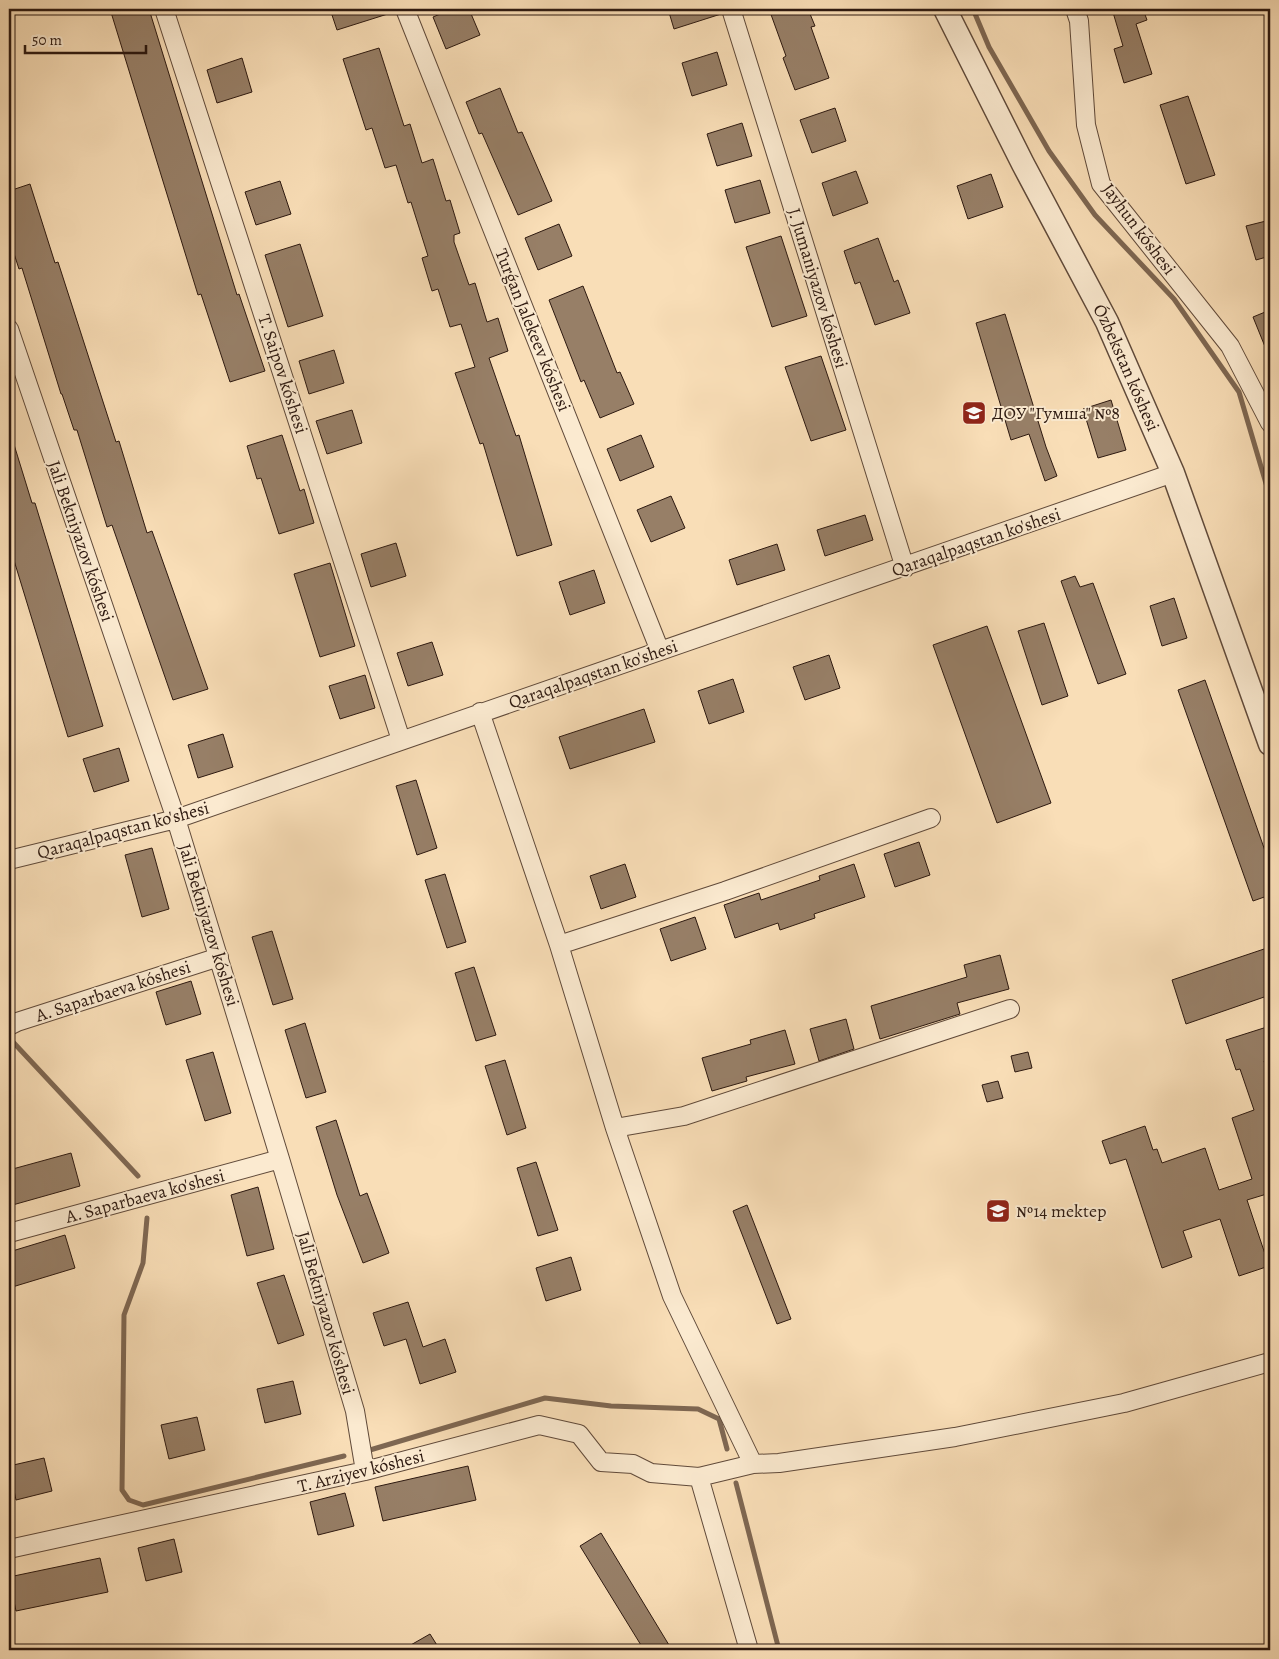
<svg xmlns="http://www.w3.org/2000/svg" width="1279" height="1659" font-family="Alegreya,serif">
<rect width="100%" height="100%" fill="#f9deb7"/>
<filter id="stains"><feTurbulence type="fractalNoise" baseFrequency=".004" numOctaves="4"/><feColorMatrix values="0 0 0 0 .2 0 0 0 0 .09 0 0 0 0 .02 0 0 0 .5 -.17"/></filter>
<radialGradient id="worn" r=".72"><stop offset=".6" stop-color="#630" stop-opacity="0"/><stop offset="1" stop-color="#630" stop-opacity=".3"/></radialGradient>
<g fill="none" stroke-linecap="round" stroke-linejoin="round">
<!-- stream -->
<path stroke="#7e6752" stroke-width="5" d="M 973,9 L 989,47 L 1049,151 L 1095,215 L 1174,299 L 1239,392 L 1270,497
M 13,1042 L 138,1176
M 147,1218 L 143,1263 L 124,1315 L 122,1490 L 129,1500 L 143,1505 L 344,1456
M 370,1450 L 545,1398 L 611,1406 L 698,1409 L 719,1419 L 727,1449
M 736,1483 L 779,1650"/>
</g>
<!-- building -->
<path fill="#977f67" stroke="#2d1910" d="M 110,9 L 149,9 L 237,295 L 239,294 L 265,371 L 230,382 L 201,294 L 198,295 Z
M 330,9 L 393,9 L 394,12 L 337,30 Z
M 452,9 L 469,9 L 480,35 L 446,49 L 433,17 Z
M 668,9 L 721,9 L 721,14 L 674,29 Z
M 769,9 L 808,9 L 815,26 L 811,27 L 829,78 L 795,90 L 783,58 L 786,56 Z
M 1112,9 L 1143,9 L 1147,20 L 1136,24 L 1152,74 L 1124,83 L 1114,49 L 1123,46 Z
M 379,48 L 404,126 L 410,124 L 422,163 L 433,159 L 446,201 L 450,200 L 460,233 L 454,235 L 454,242 L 469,285 L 475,283 L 487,322 L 498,318 L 508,351 L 489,358 L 516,436 L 519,435 L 552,545 L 517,556 L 483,443 L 480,444 L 455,373 L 475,367 L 461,324 L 450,327 L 438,289 L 432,291 L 422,258 L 428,256 L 411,202 L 408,203 L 396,165 L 385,168 L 372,128 L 366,130 L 343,59 Z
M 717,52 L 727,85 L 692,96 L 682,63 Z
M 242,58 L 252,92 L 217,103 L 207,70 Z
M 500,88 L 518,133 L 522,132 L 552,201 L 518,215 L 482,133 L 479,134 L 466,102 Z
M 1188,96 L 1215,175 L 1186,184 L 1160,105 Z
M 835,108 L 846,141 L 812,153 L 800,120 Z
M 742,123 L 752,156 L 717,166 L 707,134 Z
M 856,171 L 868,203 L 833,216 L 822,183 Z
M 991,174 L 1003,207 L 968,219 L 957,186 Z
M 760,180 L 770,213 L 735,223 L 725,190 Z
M 280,181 L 291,214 L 256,225 L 245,192 Z
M 30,184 L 55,263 L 58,262 L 116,442 L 119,441 L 147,533 L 152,531 L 208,689 L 173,700 L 112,525 L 107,527 L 77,430 L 74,430 L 62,394 L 61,394 L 22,268 L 19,269 L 9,238 L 9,191 Z
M 1270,220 L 1270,256 L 1256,260 L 1246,226 Z
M 559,224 L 572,256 L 538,270 L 525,238 Z
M 781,236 L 807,316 L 772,327 L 746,247 Z
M 878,238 L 894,282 L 898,280 L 910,313 L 875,325 L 860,282 L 855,284 L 844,251 Z
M 300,244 L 323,316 L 288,327 L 265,255 Z
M 583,286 L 617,373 L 620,372 L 634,404 L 600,418 L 584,380 L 581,382 L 549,300 Z
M 1270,310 L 1270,359 L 1253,317 Z
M 1005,314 L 1046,447 L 1057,476 L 1045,481 L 1029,434 L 1011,440 L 976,323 Z
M 334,350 L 344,383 L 309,394 L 299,361 Z
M 821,356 L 846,430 L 811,441 L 785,367 Z
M 1111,400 L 1126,450 L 1098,458 L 1083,409 Z
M 352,410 L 362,443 L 327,454 L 316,421 Z
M 282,435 L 300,491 L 304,489 L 314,523 L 279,534 L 261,478 L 257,479 L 247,446 Z
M 641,435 L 654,467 L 620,481 L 607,449 Z
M 12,438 L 32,503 L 35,503 L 103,726 L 68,737 L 9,544 L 9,439 Z
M 671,496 L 685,528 L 651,542 L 637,510 Z
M 865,515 L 873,540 L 825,556 L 817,530 Z
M 396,543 L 406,576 L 371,587 L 361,554 Z
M 777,544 L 785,570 L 737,585 L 729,560 Z
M 330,563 L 355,646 L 320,657 L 294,574 Z
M 594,570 L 605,603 L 570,615 L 559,582 Z
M 1075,576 L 1080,587 L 1093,583 L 1126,674 L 1098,684 L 1061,581 Z
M 1174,598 L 1187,638 L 1162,646 L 1150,606 Z
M 1044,623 L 1068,696 L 1042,705 L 1018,631 Z
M 987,626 L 1051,803 L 997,823 L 933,645 Z
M 432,642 L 443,675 L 408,686 L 397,653 Z
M 829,655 L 840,688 L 805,700 L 793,667 Z
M 365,675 L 375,708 L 340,719 L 329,686 Z
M 733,679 L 744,712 L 709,724 L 698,691 Z
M 1205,680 L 1270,865 L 1270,895 L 1253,901 L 1178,690 Z
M 644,709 L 655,742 L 570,769 L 559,737 Z
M 223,734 L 233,767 L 198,778 L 188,745 Z
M 119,748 L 129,781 L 94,792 L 83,759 Z
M 416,780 L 437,848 L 417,855 L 396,786 Z
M 919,842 L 930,875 L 895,887 L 884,854 Z
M 152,848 L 169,909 L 142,917 L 125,855 Z
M 625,864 L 636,897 L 601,909 L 590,876 Z
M 854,864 L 865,897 L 814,914 L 815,918 L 780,930 L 778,923 L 735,938 L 724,905 L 759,893 L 761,900 L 820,880 L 819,876 Z
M 445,874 L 466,942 L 447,948 L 425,880 Z
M 695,917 L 706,949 L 671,961 L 660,929 Z
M 272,931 L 293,999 L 273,1005 L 252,937 Z
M 1270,947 L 1270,995 L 1186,1024 L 1172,980 Z
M 1000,955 L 1009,989 L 957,1003 L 960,1014 L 880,1039 L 871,1006 L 967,977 L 964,965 Z
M 474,967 L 496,1035 L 476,1041 L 455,973 Z
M 191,981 L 201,1014 L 166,1025 L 156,992 Z
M 846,1019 L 854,1049 L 819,1061 L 810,1029 Z
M 305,1023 L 326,1092 L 306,1098 L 285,1030 Z
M 1270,1026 L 1270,1059 L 1264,1061 L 1270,1081 L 1270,1193 L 1247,1200 L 1269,1266 L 1239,1276 L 1220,1219 L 1183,1231 L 1192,1257 L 1162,1268 L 1126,1159 L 1110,1164 L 1102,1141 L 1145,1126 L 1153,1150 L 1157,1149 L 1162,1163 L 1205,1148 L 1219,1190 L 1252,1179 L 1232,1118 L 1254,1110 L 1240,1069 L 1236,1070 L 1226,1040 Z
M 785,1030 L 795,1064 L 746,1077 L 747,1081 L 712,1091 L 702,1058 L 751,1044 L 750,1040 Z
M 213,1052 L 231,1113 L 205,1121 L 186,1060 Z
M 1028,1052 L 1032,1068 L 1015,1072 L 1011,1056 Z
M 505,1060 L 526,1128 L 507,1135 L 485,1066 Z
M 998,1081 L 1003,1098 L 987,1102 L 982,1085 Z
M 336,1120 L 360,1196 L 367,1193 L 389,1253 L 363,1263 L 337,1195 L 316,1127 Z
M 71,1153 L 80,1186 L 9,1206 L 9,1170 Z
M 536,1162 L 558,1230 L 538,1236 L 517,1168 Z
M 258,1187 L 274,1249 L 247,1256 L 231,1195 Z
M 747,1205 L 791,1319 L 777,1324 L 733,1211 Z
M 65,1235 L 75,1268 L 9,1288 L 9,1252 Z
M 571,1257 L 581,1290 L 546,1301 L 536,1268 Z
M 284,1275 L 304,1335 L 278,1344 L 257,1283 Z
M 408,1302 L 423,1347 L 445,1339 L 456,1372 L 420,1384 L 406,1339 L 384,1346 L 373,1313 Z
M 293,1381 L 301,1414 L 265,1423 L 257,1389 Z
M 197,1417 L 205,1450 L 169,1459 L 161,1425 Z
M 44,1458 L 52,1491 L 16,1500 L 9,1466 Z
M 468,1466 L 476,1500 L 383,1521 L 375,1487 Z
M 345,1493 L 354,1526 L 318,1535 L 310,1502 Z
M 601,1533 L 672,1650 L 644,1650 L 580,1546 Z
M 174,1539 L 182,1572 L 146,1581 L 138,1548 Z
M 100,1558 L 108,1592 L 16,1611 L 9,1577 Z
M 430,1634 L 440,1650 L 402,1650 Z"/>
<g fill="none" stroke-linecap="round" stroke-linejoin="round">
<defs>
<path id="minor" d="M 164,9 L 401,740
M 405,9 L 660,651
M 731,9 L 905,568
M 1075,9 L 1079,21 L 1086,125 L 1101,184 L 1230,346 L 1270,423
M 9,329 L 176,819 L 280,1159 L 355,1411 L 365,1471
M 480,712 L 559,945 L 615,1128 L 672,1296 L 753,1464
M 9,860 L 176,819 L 1173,473
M 559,945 L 725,891 L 931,818
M 9,1026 L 17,1022 L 219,957
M 615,1128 L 684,1116 L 1010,1009
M 9,1233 L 280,1159
M 699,1477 L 749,1650
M 9,1549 L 365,1471 L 539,1425 L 579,1434 L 601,1462 L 633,1464 L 651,1473 L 699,1477 L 753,1464 L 779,1463 L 955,1437 L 1124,1403 L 1270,1362"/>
<g id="tertiary">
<path id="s1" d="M 945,9 L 1023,164 L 1107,322 L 1173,473 L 1270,744"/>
</g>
</defs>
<!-- minor casing -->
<use href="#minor" stroke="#604a3a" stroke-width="20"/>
<!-- tertiary casing -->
<use href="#tertiary" stroke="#604a3a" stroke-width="25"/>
<!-- minor -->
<use href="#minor" stroke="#fbead0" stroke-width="18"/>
<!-- tertiary -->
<use href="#tertiary" stroke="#fbead0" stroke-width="22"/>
</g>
<!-- icons -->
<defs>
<symbol id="school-square" viewBox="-11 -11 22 22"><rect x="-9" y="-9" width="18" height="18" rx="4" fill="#8f2418" stroke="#fbead0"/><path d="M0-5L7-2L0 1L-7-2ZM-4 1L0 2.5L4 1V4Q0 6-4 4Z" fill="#fff"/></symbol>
</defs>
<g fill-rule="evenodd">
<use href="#school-square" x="960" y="399" width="28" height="28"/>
<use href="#school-square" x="984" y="1197" width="28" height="28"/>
</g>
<g text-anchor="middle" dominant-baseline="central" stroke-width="4" stroke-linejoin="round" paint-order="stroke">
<!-- street labels -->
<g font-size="18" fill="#2d1910" stroke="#fbead0">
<text transform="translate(1139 229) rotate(53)">Jayhun kóshesi</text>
<text transform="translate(818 288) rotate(73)">J. Jumaniyazov kóshesi</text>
<text transform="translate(533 330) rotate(68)">Turǵan Jalekeev kóshesi</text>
<text stroke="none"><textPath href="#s1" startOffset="402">Ózbekstan kóshesi</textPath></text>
<text transform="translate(283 374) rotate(72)">T. Saipov kóshesi</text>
<text transform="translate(81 541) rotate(71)">Jali Bekniyazov kóshesi</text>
<text transform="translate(976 542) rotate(-19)">Qaraqalpaqstan ko'shesi</text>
<text transform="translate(593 674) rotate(-19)">Qaraqalpaqstan ko'shesi</text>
<text transform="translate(123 830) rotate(-15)">Qaraqalpaqstan ko'shesi</text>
<text transform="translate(209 925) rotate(73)">Jali Bekniyazov kóshesi</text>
<text transform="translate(113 991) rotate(-18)">A. Saparbaeva kóshesi</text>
<text transform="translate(145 1196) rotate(-15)">A. Saparbaeva ko'shesi</text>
<text transform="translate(326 1313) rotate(74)">Jali Bekniyazov kóshesi</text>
<text transform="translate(361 1471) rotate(-14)">T. Arziyev kóshesi</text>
</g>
<!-- poi labels -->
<g font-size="18" fill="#2d1910" stroke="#fbead0" text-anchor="start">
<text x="992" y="413">ДОУ "Гумша" №8</text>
<text x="1016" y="1211">№14 mektep</text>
</g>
</g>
<!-- margin -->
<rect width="1279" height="1659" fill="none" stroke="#f9deb7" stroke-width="30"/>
<rect x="10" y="10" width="1259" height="1639" fill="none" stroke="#2d1910" stroke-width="2.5"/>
<rect x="15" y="15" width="1249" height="1629" fill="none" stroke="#2d1910"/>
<!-- scale -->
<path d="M25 45v8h121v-8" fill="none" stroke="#2d1910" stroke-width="2.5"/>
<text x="32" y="45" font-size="15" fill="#2d1910" stroke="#fbead0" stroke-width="4" paint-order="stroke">50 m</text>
<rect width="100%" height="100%" filter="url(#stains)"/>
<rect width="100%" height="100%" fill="url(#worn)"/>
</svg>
